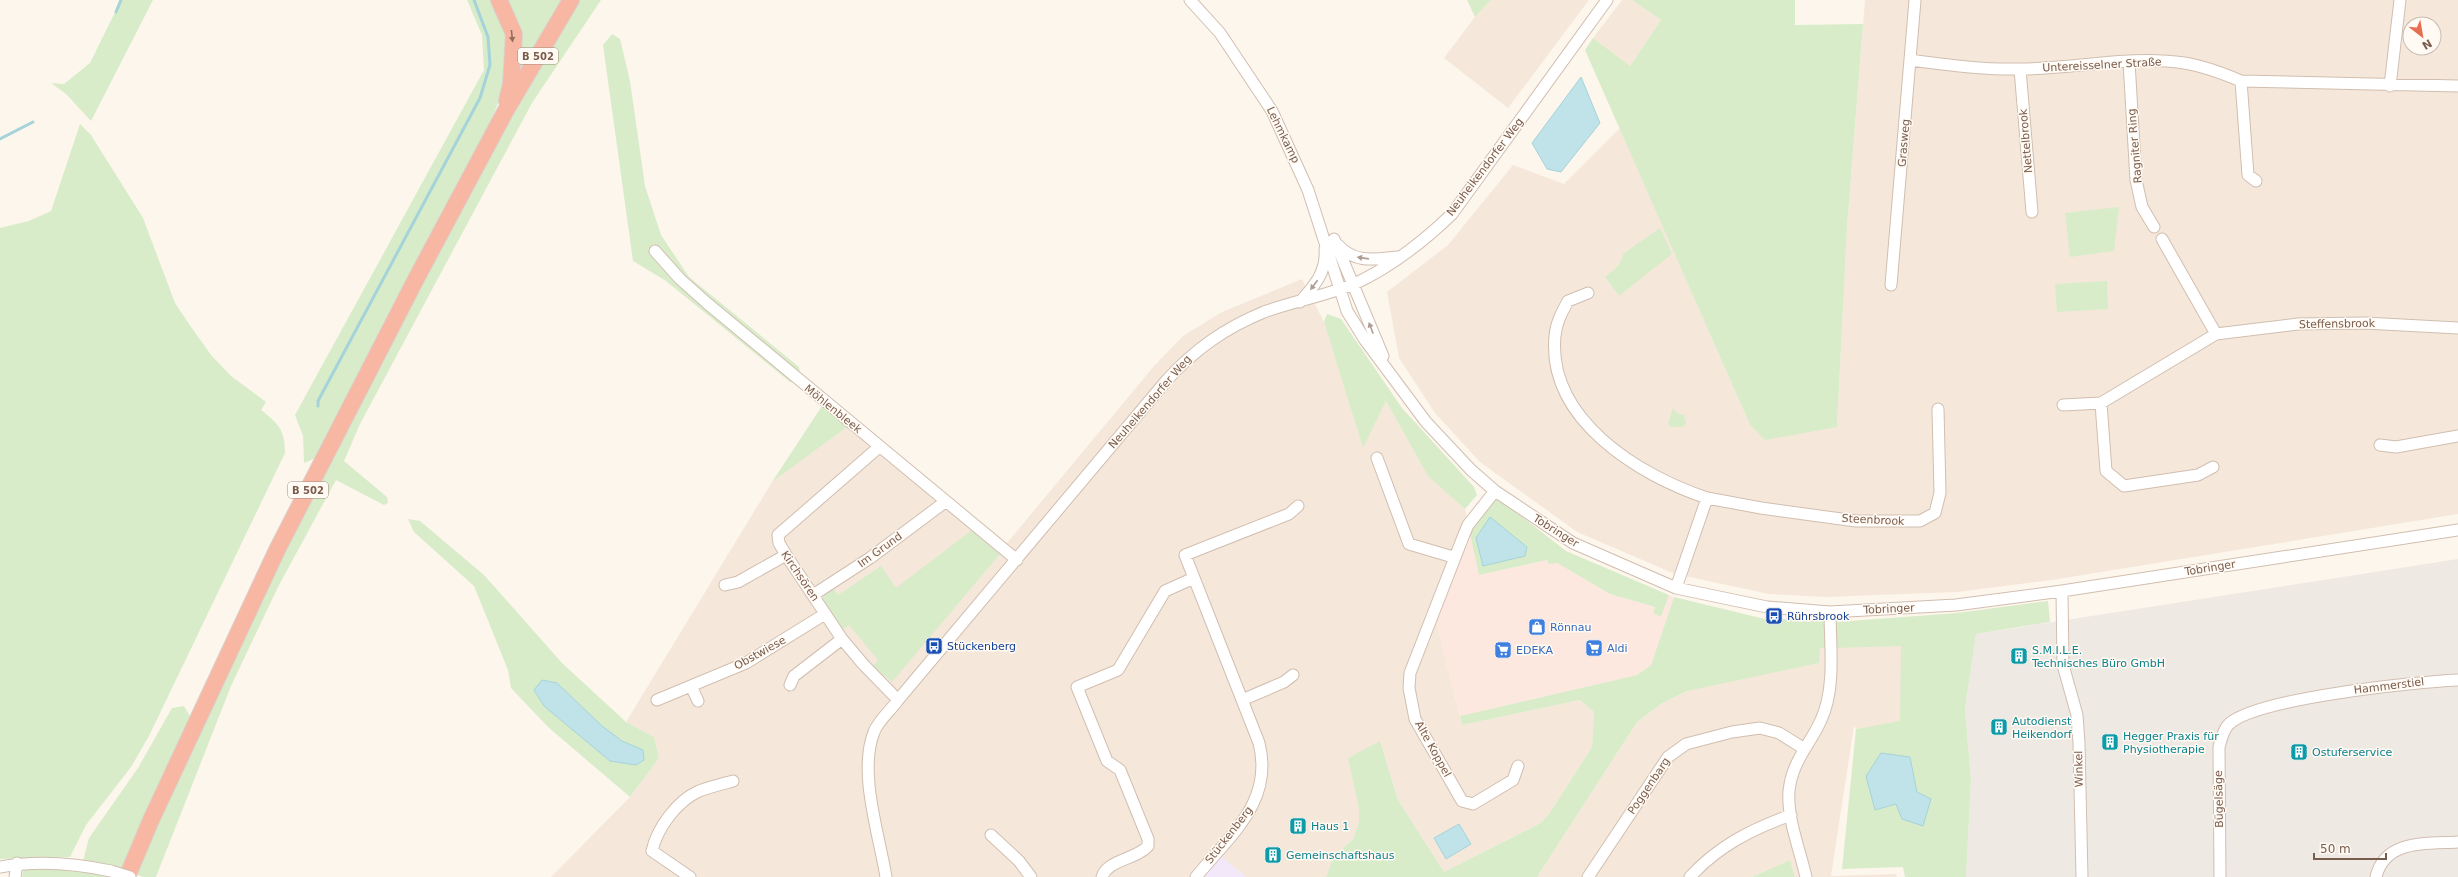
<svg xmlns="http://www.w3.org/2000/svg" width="2458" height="877" font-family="'DejaVu Sans',sans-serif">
<rect width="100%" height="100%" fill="#fdf6ec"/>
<!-- residential -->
<path fill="#f5e8da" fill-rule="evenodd" d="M 1491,0 L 1589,0 L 1508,108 L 1444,58 L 1475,17 Z
M 1622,0 L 1632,0 L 1661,20 L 1630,66 L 1593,38 Z
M 1865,0 L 2458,0 L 2458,514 L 2052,580 L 1957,592 L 1826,597 L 1769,594 L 1675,574 L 1577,532 L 1480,462 L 1435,413 L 1399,358 L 1387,292 L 1448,245 L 1513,165 L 1564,184 L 1620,128 L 1750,425 L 1837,427 L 1847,228 ZM 2410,24 L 2434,24 L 2434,48 L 2410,48 Z
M 1302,279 L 1324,322 L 1363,447 L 1386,401 L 1428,475 L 1465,509 L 1471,537 L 1448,582 L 1435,617 L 1462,725 L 1580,700 L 1594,712 L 1592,747 L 1549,814 L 1539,824 L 1444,872 L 1398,800 L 1380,741 L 1359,809 L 1359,822 L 1353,839 L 1333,858 L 1326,877 L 551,877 L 630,797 L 659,758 L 654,737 L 626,722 L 772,482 L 854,421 L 1007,543 L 1154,366 L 1183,336 L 1222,312 Z
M 1901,645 L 1901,722 L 1856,729 L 1854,726 L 1831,876 L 1896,874 L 1897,877 L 1795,877 L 1790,860 L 1752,877 L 1537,877 L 1637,722 L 1661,704 L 1687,691 L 1820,648 Z"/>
<!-- commercial -->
<path fill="#fde8e0" d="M 1471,537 L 1479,575 L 1547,560 L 1557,563 L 1610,594 L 1655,607 L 1653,613 L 1661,617 L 1669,595 L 1674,597 L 1651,665 L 1637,675 L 1460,716 L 1435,617 L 1448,582 Z"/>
<!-- industrial -->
<path fill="#efe9e4" d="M 2458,559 L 2458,877 L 1966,877 L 1971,780 L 1965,709 L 1976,634 Z"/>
<!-- education -->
<path fill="#f3e8fa" d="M 1221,856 L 1246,877 L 1204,877 Z"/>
<!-- green -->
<path fill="#d8ecc9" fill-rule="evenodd" d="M 121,0 L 153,0 L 91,121 L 66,94 L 51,83 L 64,84 L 90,63 Z
M 467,0 L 495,0 L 507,36 L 506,82 L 491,121 L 316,458 L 304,463 L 303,436 L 295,415 L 484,70 L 482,35 Z
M 504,0 L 566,0 L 514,89 Z
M 580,0 L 601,0 L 532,103 L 360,424 L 344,461 L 387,497 L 388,503 L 384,505 L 336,480 L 278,587 L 231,686 L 156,877 L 143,877 L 133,873 L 329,458 L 434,259 L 548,52 Z
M 1467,0 L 1491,0 L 1475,17 Z
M 1632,0 L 1795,0 L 1795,25 L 1863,24 L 1847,228 L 1837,427 L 1765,440 L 1750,425 L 1585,50 L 1593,38 L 1630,66 L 1661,20 Z
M 612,34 L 620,39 L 630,81 L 645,186 L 661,235 L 689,277 L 799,367 L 802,384 L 790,382 L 666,281 L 633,261 L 603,45 Z
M 80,124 L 91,135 L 143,218 L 175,303 L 189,324 L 211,355 L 231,376 L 266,402 L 261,410 C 279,424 285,430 285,453 L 149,736 L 131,767 L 86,825 L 70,857 L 0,859 L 0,228 L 29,221 L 51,211 Z
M 2119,207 L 2114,251 L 2070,257 L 2065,213 Z
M 1660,228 L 1672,254 L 1619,296 L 1605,277 L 1619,265 L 1624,253 Z
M 2107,281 L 2108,309 L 2057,312 L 2055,284 Z
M 1327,314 L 1341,319 L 1402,408 L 1474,487 L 1477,495 L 1465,509 L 1428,476 L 1386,401 L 1363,448 L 1324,322 Z
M 822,406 L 847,427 L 772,482 Z
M 1673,408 L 1678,414 L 1684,415 L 1686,424 L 1683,427 L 1672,427 L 1668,424 Z
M 1493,494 L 1566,551 L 1669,595 L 1661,617 L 1653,613 L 1655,607 L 1610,594 L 1557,563 L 1549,564 L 1547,560 L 1479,575 L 1468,525 Z
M 408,519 L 420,521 L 484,575 L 562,663 L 626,722 L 654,737 L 659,758 L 630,797 L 548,727 L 511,688 L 508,670 L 474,586 L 414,532 Z
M 972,530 L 1000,554 L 892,682 L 873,666 L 878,660 L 849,625 L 842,630 L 823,602 L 824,592 L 832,587 L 838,595 L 881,566 L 896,588 Z
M 1674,597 L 1769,620 L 1827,617 L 1827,648 L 1820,648 L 1819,663 L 1687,691 L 1661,704 L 1637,722 L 1537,877 L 1326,877 L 1333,858 L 1353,839 L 1359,822 L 1359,809 L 1348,758 L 1380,741 L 1398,800 L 1444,872 L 1539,824 L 1549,814 L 1592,747 L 1594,712 L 1580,700 L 1462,725 L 1460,716 L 1637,675 L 1651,665 Z
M 2048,601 L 2050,622 L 1976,634 L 1965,709 L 1971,780 L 1966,877 L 1905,877 L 1903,867 L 1842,869 L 1856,729 L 1900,721 L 1901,646 L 1836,648 L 1836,622 L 1957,613 ZM 1910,757 L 1917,792 L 1902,819 L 1896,804 L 1875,810 Z
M 184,706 L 191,718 L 123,870 L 83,861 L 89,838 L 138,768 L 172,708 Z
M 1790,860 L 1795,877 L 1752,877 Z
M 25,863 L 76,863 L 113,877 L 22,877 Z"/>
<!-- water -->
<path fill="#bfe3e8" stroke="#a5d3da" d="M 1581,77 L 1600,123 L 1561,172 L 1547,169 L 1532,143 Z
M 1490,517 L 1527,547 L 1525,556 L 1483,566 L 1476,538 Z
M 542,680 L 557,683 L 602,726 L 622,741 L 643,750 L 644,760 L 636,765 L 610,761 L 544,706 L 534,690 Z
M 1881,753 L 1910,757 L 1917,792 L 1931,799 L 1923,826 L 1902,819 L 1896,804 L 1875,810 L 1866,776 Z
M 1459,824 L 1471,844 L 1446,859 L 1434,838 Z"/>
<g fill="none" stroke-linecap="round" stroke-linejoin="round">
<!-- stream -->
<path stroke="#a5d3da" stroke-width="3" d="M 116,12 L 121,0
M 0,139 L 33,122
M 318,406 L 318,401 L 480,98 L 490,65 L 488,37 L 474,0"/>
<defs>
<path id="minor" d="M 1190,0 L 1220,33 L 1272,111 L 1308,190 L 1347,311 L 1365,340 L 1426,422 L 1471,470 L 1495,491 L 1573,543 L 1676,588 L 1767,607 L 1830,612 L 1956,605 L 2062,591 L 2458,530
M 1911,60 C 1948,65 1984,70 2020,69 C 2074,69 2130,55 2184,63 C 2204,66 2222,73 2241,81 L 2458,86
M 2129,62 L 2136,180 L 2142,207 L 2154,227
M 2020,69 L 2032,212
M 2241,81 L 2248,175 L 2256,181
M 2390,86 L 2400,0
M 1334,239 L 1383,356
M 2162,239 L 2216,334
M 1338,245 C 1355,264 1376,259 1398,257
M 655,251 L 680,279 L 708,304 L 1017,560
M 1891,285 L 1915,0
M 1588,293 L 1568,301 C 1562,312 1556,323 1555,336 C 1547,419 1638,475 1707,498 L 1676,588
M 1300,302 C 1314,286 1327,272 1325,249
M 2101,403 L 2106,471 L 2124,486 L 2198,475 L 2213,467
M 2063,405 L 2101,403 L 2216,334 L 2298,324 L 2365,323 L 2458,328
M 2380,445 L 2396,447 L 2458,436
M 879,447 L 778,535 L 779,543 L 786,555 L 842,639 L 863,664 L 898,700
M 1377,458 L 1409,544 L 1453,557
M 1495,491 L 1468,525 L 1463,537 L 1410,673 L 1409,688 L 1415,719 L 1462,801 L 1473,804 L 1513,780 L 1518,766
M 1707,498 L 1761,508 L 1856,521 L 1920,521 L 1935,513 L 1940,493 L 1938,409
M 725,585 L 738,582 L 786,555
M 2062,591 L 2063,665 L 2077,715 L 2079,743 L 2082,877
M 813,595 L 870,558 L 945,502
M 790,685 L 794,676 L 842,639
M 691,686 L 698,701
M 657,700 L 746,663 L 825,614
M 1242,700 L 1284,682 L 1293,675
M 991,835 L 1019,861 L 1031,877
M 0,867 C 37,860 74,863 111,871
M 15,877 L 17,863
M 690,877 L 652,851 C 657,828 677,801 699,791 C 710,787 722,784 733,781
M 886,877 C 879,834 858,772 874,732 C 878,721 891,710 898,700 L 1166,381 C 1195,349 1225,328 1264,312 C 1294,301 1325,296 1354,284 C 1391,267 1423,242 1452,214 L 1607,0
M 1102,877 C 1107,860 1137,859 1148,846 L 1148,839 L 1120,770 L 1107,761 L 1077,687 L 1118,670 L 1165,591 L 1194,578
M 1196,877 C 1230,835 1274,802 1259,743 L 1185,555 L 1289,514 L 1298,506
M 1588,877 L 1668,757 L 1686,744 L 1732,732 L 1760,728 L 1779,733 L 1803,748
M 1690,877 C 1718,846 1752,829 1791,815
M 1806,877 C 1800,850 1787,819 1789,791 C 1792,761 1810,745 1821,720 C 1836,688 1830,645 1830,612
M 2220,877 L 2219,747 C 2221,740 2223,731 2228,725 C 2254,698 2417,682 2458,680
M 2376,877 C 2385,839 2427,844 2458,842"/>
<path id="highway" d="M 499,0 L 514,34 L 511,84 L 507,101
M 127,877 L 151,820 L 277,550 L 416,279 L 505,112 L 571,0"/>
</defs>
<!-- minor casing -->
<use href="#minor" stroke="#d1beb0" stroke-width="13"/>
<!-- highway casing -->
<use href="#highway" stroke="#dad1cd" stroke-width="18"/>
<!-- minor -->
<use href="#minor" stroke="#fff" stroke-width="11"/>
<!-- highway -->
<use href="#highway" stroke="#f7b7a3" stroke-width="16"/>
<defs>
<path id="minor-bridge" d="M 111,871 L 130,877"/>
</defs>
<!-- minor-bridge casing -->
<use href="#minor-bridge" stroke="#d1beb0" stroke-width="13" stroke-linecap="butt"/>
<!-- minor-bridge -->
<use href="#minor-bridge" stroke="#fff" stroke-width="11"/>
</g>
<!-- one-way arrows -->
<defs><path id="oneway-solid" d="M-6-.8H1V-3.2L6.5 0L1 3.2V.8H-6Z"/></defs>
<use fill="#936e5e" href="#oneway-solid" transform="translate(512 36) rotate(84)"/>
<g fill="#af9d94">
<use href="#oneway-solid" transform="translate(1363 258) rotate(-172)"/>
<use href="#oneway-solid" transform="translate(1314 285) rotate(127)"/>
<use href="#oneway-solid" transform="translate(1371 328) rotate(-111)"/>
</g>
<!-- icons -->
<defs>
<symbol id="bus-square" viewBox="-11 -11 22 22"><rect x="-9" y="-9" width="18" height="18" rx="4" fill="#1a4fb4" stroke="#fffaf3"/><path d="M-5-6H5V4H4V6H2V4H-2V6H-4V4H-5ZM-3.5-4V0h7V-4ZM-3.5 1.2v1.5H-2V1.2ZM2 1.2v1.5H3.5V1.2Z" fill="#fff"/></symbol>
<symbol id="shop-square" viewBox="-11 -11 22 22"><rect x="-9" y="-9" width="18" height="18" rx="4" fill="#3f7fe0" stroke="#fffaf3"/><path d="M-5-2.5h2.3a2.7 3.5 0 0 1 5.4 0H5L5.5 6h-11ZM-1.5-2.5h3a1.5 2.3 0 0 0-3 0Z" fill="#fff"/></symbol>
<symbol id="supermarket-square" viewBox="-11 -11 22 22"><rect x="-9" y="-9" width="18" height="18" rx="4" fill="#3f7fe0" stroke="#fffaf3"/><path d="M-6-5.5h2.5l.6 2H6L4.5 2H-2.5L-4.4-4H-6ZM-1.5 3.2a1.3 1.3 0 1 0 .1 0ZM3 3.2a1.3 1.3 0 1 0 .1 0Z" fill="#fff"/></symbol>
<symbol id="building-square" viewBox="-11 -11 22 22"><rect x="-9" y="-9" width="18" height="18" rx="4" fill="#0f9aa8" stroke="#fffaf3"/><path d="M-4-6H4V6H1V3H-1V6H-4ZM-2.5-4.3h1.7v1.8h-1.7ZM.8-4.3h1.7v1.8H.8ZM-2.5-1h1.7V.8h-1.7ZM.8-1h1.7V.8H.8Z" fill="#fff"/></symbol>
</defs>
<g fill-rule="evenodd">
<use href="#bus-square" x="1764" y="606" width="20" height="20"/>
<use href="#shop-square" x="1527" y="617" width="20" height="20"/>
<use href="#bus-square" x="924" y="636" width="20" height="20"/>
<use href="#supermarket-square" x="1584" y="638" width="20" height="20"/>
<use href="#supermarket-square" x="1493" y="640" width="20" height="20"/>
<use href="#building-square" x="2009" y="646" width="20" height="20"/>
<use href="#building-square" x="1989" y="717" width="20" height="20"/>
<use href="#building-square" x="2100" y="732" width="20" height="20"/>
<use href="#building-square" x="2289" y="742" width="20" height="20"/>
<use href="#building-square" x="1288" y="816" width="20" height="20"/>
<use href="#building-square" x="1263" y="845" width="20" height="20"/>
</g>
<g text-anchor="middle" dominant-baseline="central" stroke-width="3" stroke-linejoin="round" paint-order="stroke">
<!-- shield labels -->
<g fill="#fffaf3" stroke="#a28b7f" stroke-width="1">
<rect x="518" y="48" width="40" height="16" rx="3"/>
<rect x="288" y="482" width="40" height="16" rx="3"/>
</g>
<g font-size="10" font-weight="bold" fill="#7a5c4d">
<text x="538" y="56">B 502</text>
<text x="308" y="490">B 502</text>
</g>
<!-- street labels -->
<g font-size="11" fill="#7a5c4d" stroke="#fffaf3">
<text transform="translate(2102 65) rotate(-3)">Untereisselner Straße</text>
<text transform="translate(1283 135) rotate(64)">Lehmkamp</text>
<text transform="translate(2026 141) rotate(-95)">Nettelbrook</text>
<text transform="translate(1904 143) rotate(-85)">Grasweg</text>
<text transform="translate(2135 146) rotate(-95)">Ragniter Ring</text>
<text transform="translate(1485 167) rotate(-53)">Neuheikendorfer Weg</text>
<text transform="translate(2337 324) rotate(-1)">Steffensbrook</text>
<text transform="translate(1150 402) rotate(-49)">Neuheikendorfer Weg</text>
<text transform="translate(833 409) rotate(39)">Möhlenbleek</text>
<text transform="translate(1873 520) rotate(3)">Steenbrook</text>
<text transform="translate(1556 531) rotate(32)">Tobringer</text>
<text transform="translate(880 550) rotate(-36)">Im Grund</text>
<text transform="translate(2210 568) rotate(-9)">Tobringer</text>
<text transform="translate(800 576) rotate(56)">Kirchsören</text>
<text transform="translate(1889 609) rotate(-3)">Tobringer</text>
<text transform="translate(760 653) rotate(-29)">Obstwiese</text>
<text transform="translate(2389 686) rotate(-7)">Hammerstiel</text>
<text transform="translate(1433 749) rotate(61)">Alte Koppel</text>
<text transform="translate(2079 769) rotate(-91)">Winkel</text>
<text transform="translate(1649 786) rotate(-56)">Poggenbarg</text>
<text transform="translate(2219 799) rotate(-91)">Bügelsäge</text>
<text transform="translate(1229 835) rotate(-52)">Stückenberg</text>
</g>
<!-- transit labels -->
<g font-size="11" fill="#164399" stroke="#fffaf3" text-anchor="start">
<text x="1787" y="616">Rührsbrook</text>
<text x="947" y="646">Stückenberg</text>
</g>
<!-- shop labels -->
<g font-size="11" fill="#366cbe" stroke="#fffaf3" text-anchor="start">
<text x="1550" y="627">Rönnau</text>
<text x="1607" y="648">Aldi</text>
<text x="1516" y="650">EDEKA</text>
</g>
<!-- culture labels -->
<g font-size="11" fill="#0d838f" stroke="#fffaf3" text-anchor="start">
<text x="2032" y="650">S.M.I.L.E.<tspan x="2032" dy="13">Technisches Büro GmbH</tspan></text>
<text x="2012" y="721">Autodienst<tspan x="2012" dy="13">Heikendorf</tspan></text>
<text x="2123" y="736">Hegger Praxis für<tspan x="2123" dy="13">Physiotherapie</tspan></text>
<text x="2312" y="752">Ostuferservice</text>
<text x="1311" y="826">Haus 1</text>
<text x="1286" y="855">Gemeinschaftshaus</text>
</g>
</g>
<!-- north arrow -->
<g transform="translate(2422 36) rotate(149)"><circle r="19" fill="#fffaf3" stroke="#cabbb1"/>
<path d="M0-3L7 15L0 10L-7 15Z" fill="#e76f51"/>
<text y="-6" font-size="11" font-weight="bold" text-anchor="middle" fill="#7a5c4d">N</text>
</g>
<!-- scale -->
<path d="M2314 853v6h72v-6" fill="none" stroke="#7a5c4d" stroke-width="2"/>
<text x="2320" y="853" font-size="12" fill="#7a5c4d" stroke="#fffaf3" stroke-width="3" paint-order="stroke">50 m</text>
</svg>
